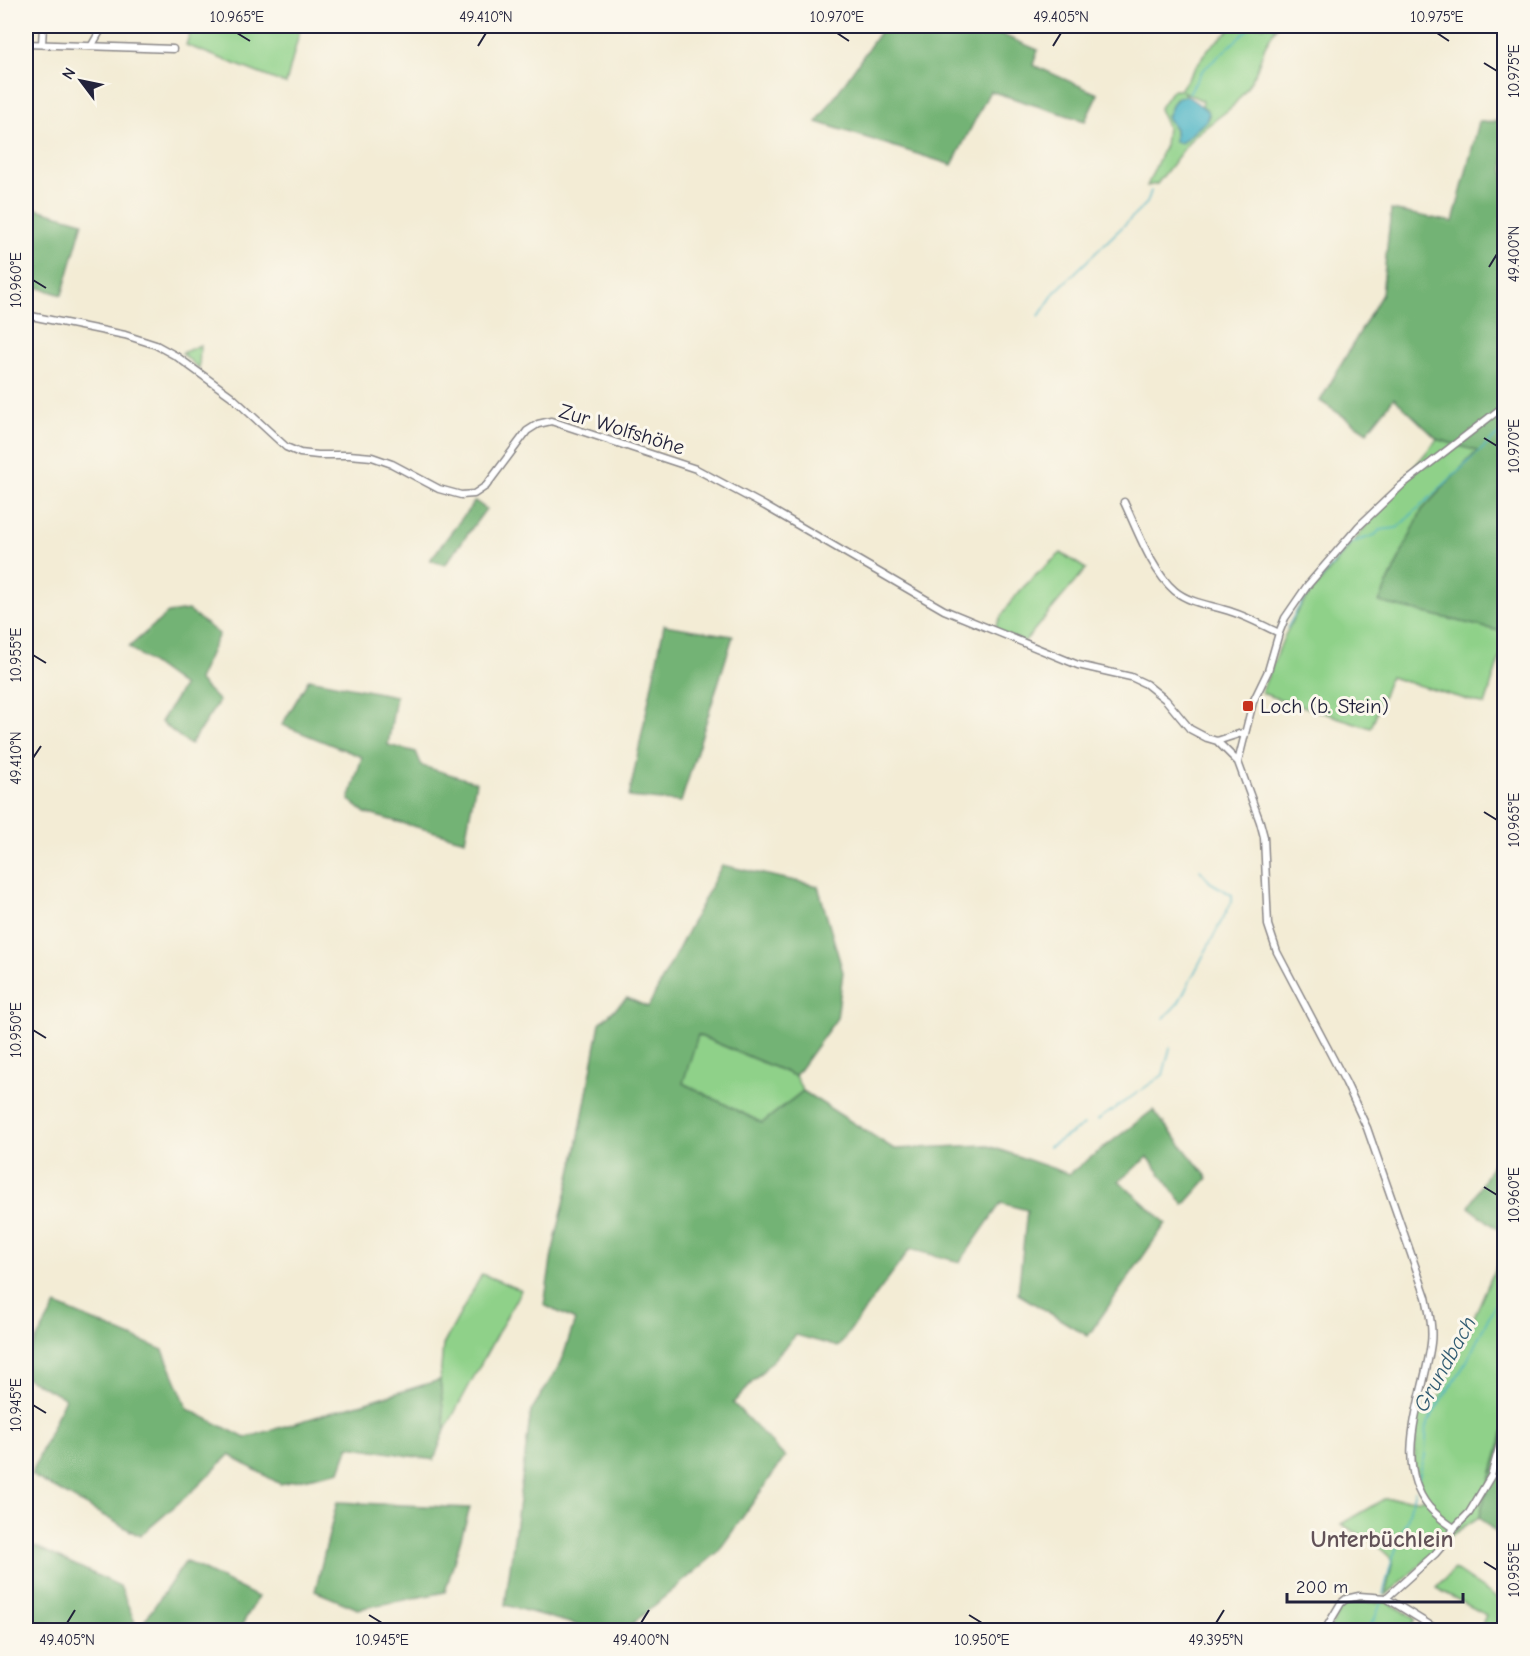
<svg xmlns="http://www.w3.org/2000/svg" width="1530" height="1656" font-family="'Comic Neue',sans-serif">
<rect width="100%" height="100%" fill="#fbf7ec"/>
<filter id="ink" filterUnits="userSpaceOnUse"><feTurbulence type="fractalNoise" baseFrequency=".0167" numOctaves="2"/><feDisplacementMap in="SourceGraphic" scale="12" xChannelSelector="R" yChannelSelector="G"/><feConvolveMatrix kernelMatrix="1 2 1 2 8 2 1 2 1" color-interpolation-filters="sRGB"/></filter>
<filter id="wash" filterUnits="userSpaceOnUse"><feTurbulence type="fractalNoise" baseFrequency=".008" numOctaves="4" result="noise"/><feDisplacementMap in="SourceGraphic" scale="24" xChannelSelector="R" yChannelSelector="G"/><feGaussianBlur stdDeviation="1.35" result="paint"/><feColorMatrix in="noise" values="0 0 0 0 0 0 0 0 0 0 0 0 0 0 0 0 0 1.4 0 .05"/><feComposite in="paint" operator="in"/></filter>
<g filter="url(#wash)">
<rect width="100%" height="100%" fill="#f3ecd5"/>
<!-- green -->
<path fill="#8fd189" stroke="#587a62" stroke-width="1.5" fill-rule="evenodd" d="M 192,26 L 301,26 L 286,84 L 186,45 Z
M 1234,26 L 1277,26 L 1265,46 L 1255,74 L 1245,91 L 1232,107 L 1193,137 L 1157,184 L 1147,186 L 1165,145 L 1167,127 L 1159,109 L 1172,90 L 1180,90 L 1208,49 ZM 1182,91 L 1203,101 L 1202,106 L 1207,110 L 1209,116 L 1206,121 L 1181,143 L 1175,138 L 1175,129 L 1167,117 L 1174,102 L 1179,97 L 1187,96 Z
M 200,345 L 199,369 L 182,353 Z
M 1437,439 L 1478,451 L 1422,510 L 1379,602 L 1504,632 L 1504,644 L 1485,705 L 1390,677 L 1371,728 L 1261,693 L 1284,637 L 1299,608 Z
M 1061,553 L 1086,569 L 1024,642 L 994,629 C 1012,594 1031,579 1061,553 Z
M 697,1035 L 795,1076 L 803,1091 L 762,1123 L 682,1083 Z
M 1504,1248 L 1504,1431 L 1479,1517 L 1447,1538 L 1434,1553 L 1385,1596 L 1393,1560 L 1372,1541 L 1341,1524 L 1384,1499 L 1425,1499 L 1414,1463 L 1418,1412 L 1439,1397 Z
M 482,1274 L 521,1290 L 445,1430 L 440,1380 L 443,1345 Z
M 1454,1569 L 1504,1603 L 1504,1630 L 1480,1630 L 1486,1615 L 1436,1588 Z
M 1355,1602 L 1388,1602 L 1416,1619 L 1408,1630 L 1329,1630 L 1341,1608 Z"/>
<!-- forest -->
<path fill="#73b375" stroke="#4a6a58" stroke-width="1.5" d="M 884,26 L 982,26 L 1038,50 L 1033,65 L 1098,94 L 1085,121 L 990,91 L 952,165 L 817,122 Z
M 1504,121 L 1504,632 L 1379,602 L 1422,510 L 1477,451 L 1437,439 L 1394,398 L 1367,432 L 1320,401 L 1382,294 L 1391,210 L 1453,222 L 1479,122 Z
M 26,206 L 83,222 L 62,295 L 26,284 Z
M 475,501 L 486,509 L 445,565 L 430,560 Z
M 188,610 L 219,634 L 198,680 L 219,701 L 190,745 L 161,722 L 183,686 L 129,647 L 168,613 Z
M 664,625 L 733,636 L 681,802 L 629,797 Z
M 309,679 L 396,696 L 388,745 L 416,752 L 422,766 L 476,782 L 465,840 L 365,813 L 349,800 L 362,757 L 282,725 Z
M 722,865 L 818,886 L 843,972 L 837,1018 L 795,1076 L 698,1035 L 683,1083 L 762,1123 L 803,1091 L 894,1149 L 986,1145 L 1069,1174 L 1153,1110 L 1208,1178 L 1184,1205 L 1148,1157 L 1119,1181 L 1166,1223 L 1088,1336 L 1018,1294 L 1027,1210 L 1001,1203 L 960,1262 L 910,1249 L 838,1347 L 796,1335 L 733,1403 L 785,1457 L 718,1552 L 625,1630 L 595,1630 L 505,1605 L 531,1411 L 561,1363 L 575,1320 L 544,1305 L 552,1254 L 576,1152 L 600,1023 L 627,998 L 648,1007 Z
M 1504,1142 L 1504,1234 L 1469,1207 Z
M 56,1305 L 163,1350 L 188,1409 L 245,1438 L 440,1380 L 445,1430 L 434,1460 L 349,1446 L 340,1471 L 280,1484 L 229,1455 L 197,1487 L 140,1536 L 31,1475 L 65,1398 L 26,1378 L 26,1358 Z
M 1504,1431 L 1504,1540 L 1479,1517 Z
M 337,1502 L 470,1508 L 445,1592 L 358,1609 L 315,1591 Z
M 26,1542 L 120,1586 L 138,1630 L 186,1561 L 258,1597 L 239,1630 L 26,1630 Z"/>
<!-- water -->
<path fill="#47b2c4" stroke="#346a80" stroke-width="1.5" d="M 1187,96 L 1207,110 L 1209,113 L 1206,121 L 1181,143 L 1175,142 L 1175,129 L 1167,117 L 1174,102 L 1179,97 Z"/>
<g fill="none" stroke-linecap="round" stroke-linejoin="round">
<!-- stream -->
<path stroke="#47b2c4" stroke-width="1.5" d="M 1189,93 L 1202,71 L 1252,26
M 1039,316 L 1055,292 L 1147,203 L 1151,191
M 1287,628 L 1302,601 L 1350,543 L 1375,535 L 1380,530 L 1397,528 L 1504,429
M 1164,1018 L 1179,1002 L 1232,901 L 1232,895 L 1210,882 L 1200,870
M 1098,1120 L 1163,1075 L 1170,1048
M 1049,1147 L 1084,1125
M 1418,1480 L 1425,1456 L 1427,1423 L 1467,1361 L 1504,1286
M 1383,1594 L 1392,1560 L 1408,1517 L 1415,1490
M 1367,1630 L 1375,1618 L 1382,1599"/>
</g>
</g>
<g filter="url(#ink)">
<g fill="none" stroke-linecap="round" stroke-linejoin="round">
<defs>
<path id="minor" d="M 26,44 L 173,49
M 42,44 L 43,26
M 92,45 L 103,26
M 26,315 L 125,335 L 156,345 L 176,356 L 231,396 L 286,447 L 300,453 L 318,455 L 349,455 L 372,457 L 392,464 L 439,489 L 461,495 L 474,494 L 486,486 L 527,431 L 538,424 L 551,421 L 696,469 L 765,506 L 944,610 L 1078,665 L 1131,677 L 1146,684 L 1166,700 L 1190,729 L 1207,738 L 1217,741 L 1245,732
M 1124,502 C 1137,529 1152,572 1175,591 C 1191,604 1213,605 1232,612 C 1248,617 1264,626 1279,633
M 1217,741 L 1238,762
M 1454,1528 C 1445,1522 1436,1515 1429,1507 C 1391,1461 1425,1394 1431,1343 C 1433,1327 1429,1312 1426,1297 L 1367,1128 L 1346,1083 L 1277,952 L 1268,925 L 1264,837 L 1260,822 L 1238,762 L 1253,702 L 1268,671 L 1279,633 L 1285,618 L 1307,586 L 1359,526 L 1402,485 L 1504,406
M 1386,1598 L 1435,1554 L 1448,1539 L 1454,1528 L 1469,1513 L 1491,1476 L 1504,1430
M 1325,1630 L 1341,1603 L 1346,1599 L 1359,1596 L 1386,1598 L 1438,1630"/>
</defs>
<!-- minor casing -->
<use href="#minor" stroke="#8a8788" stroke-width="9"/>
<!-- minor -->
<use href="#minor" stroke="#fff" stroke-width="6"/>
</g>
</g>
<!-- ticks -->
<path fill="none" stroke="#22223b" stroke-width="2" d="M 237,33 L 250,41M 837,33 L 849,41M 1437,33 L 1449,41M 478,46 L 486,33M 1053,46 L 1061,33M 1484,63 L 1497,71M 1489,267 L 1497,254M 33,280 L 46,288M 1484,438 L 1497,446M 33,655 L 46,663M 33,758 L 41,746M 1484,812 L 1497,820M 33,1030 L 46,1038M 1484,1187 L 1497,1195M 33,1405 L 46,1413M 1484,1562 L 1497,1570M 369,1615 L 382,1623M 969,1615 L 982,1623M 67,1623 L 75,1610M 641,1623 L 649,1610M 1216,1623 L 1224,1610"/>
<!-- markers -->
<rect fill="#c8321e" stroke="#fbf7ec" stroke-width="2" x="1242" y="700" width="12" height="12" rx="3"/>
<g text-anchor="middle" dominant-baseline="central" stroke-width="6" stroke-linejoin="round" paint-order="stroke">
<!-- street labels -->
<g font-size="21" fill="#22223b" stroke="#fbf7ec">
<text transform="translate(622 429) rotate(17)">Zur Wolfshöhe</text>
</g>
<!-- poi labels -->
<g font-size="21" fill="#22223b" stroke="#fbf7ec" text-anchor="start">
<text x="1260" y="706">Loch (b. Stein)</text>
</g>
<!-- water labels -->
<g font-size="22" font-style="italic" fill="#315c72" stroke="#fbf7ec">
<text transform="translate(1445 1364) rotate(-61)">Grundbach</text>
</g>
<!-- quarter labels -->
<g font-size="24" font-weight="bold" fill="#625258" stroke="#fbf7ec">
<text x="1382" y="1539">Unterbüchlein</text>
</g>
</g>
<!-- margin -->
<rect width="1530" height="1656" fill="none" stroke="#fbf7ec" stroke-width="66"/>
<!-- north arrow -->
<g transform="translate(81 81) rotate(302)" stroke="#fbf7ec" stroke-width="4.5" paint-order="stroke">
<path d="M0-4.5L10 22L0 15L-10 22Z" fill="#22223b"/>
<text y="-9" font-size="16" font-weight="bold" text-anchor="middle" fill="#22223b">N</text>
</g>
<!-- scale -->
<path d="M1287 1593v9h176v-9" fill="none" stroke="#22223b" stroke-width="3"/>
<text x="1296" y="1593" font-size="18" fill="#22223b" stroke="#fbf7ec" stroke-width="4.5" paint-order="stroke">200 m</text>
<rect x="33" y="33" width="1464" height="1590" fill="none" stroke="#22223b" stroke-width="2"/>
<g font-size="15" text-anchor="middle" fill="#22223b">
<text x="237" y="22">10.965°E</text>
<text x="486" y="22">49.410°N</text>
<text x="837" y="22">10.970°E</text>
<text x="1061" y="22">49.405°N</text>
<text x="1437" y="22">10.975°E</text>
<text transform="translate(1514 71) rotate(-90)" y="5">10.975°E</text>
<text transform="translate(1514 254) rotate(-90)" y="5">49.400°N</text>
<text transform="translate(16 280) rotate(-90)" y="5">10.960°E</text>
<text transform="translate(1514 446) rotate(-90)" y="5">10.970°E</text>
<text transform="translate(16 655) rotate(-90)" y="5">10.955°E</text>
<text transform="translate(16 758) rotate(-90)" y="5">49.410°N</text>
<text transform="translate(1514 820) rotate(-90)" y="5">10.965°E</text>
<text transform="translate(16 1030) rotate(-90)" y="5">10.950°E</text>
<text transform="translate(1514 1195) rotate(-90)" y="5">10.960°E</text>
<text transform="translate(16 1405) rotate(-90)" y="5">10.945°E</text>
<text transform="translate(1514 1570) rotate(-90)" y="5">10.955°E</text>
<text x="67" y="1645">49.405°N</text>
<text x="382" y="1645">10.945°E</text>
<text x="641" y="1645">49.400°N</text>
<text x="982" y="1645">10.950°E</text>
<text x="1216" y="1645">49.395°N</text>
</g>
</svg>
